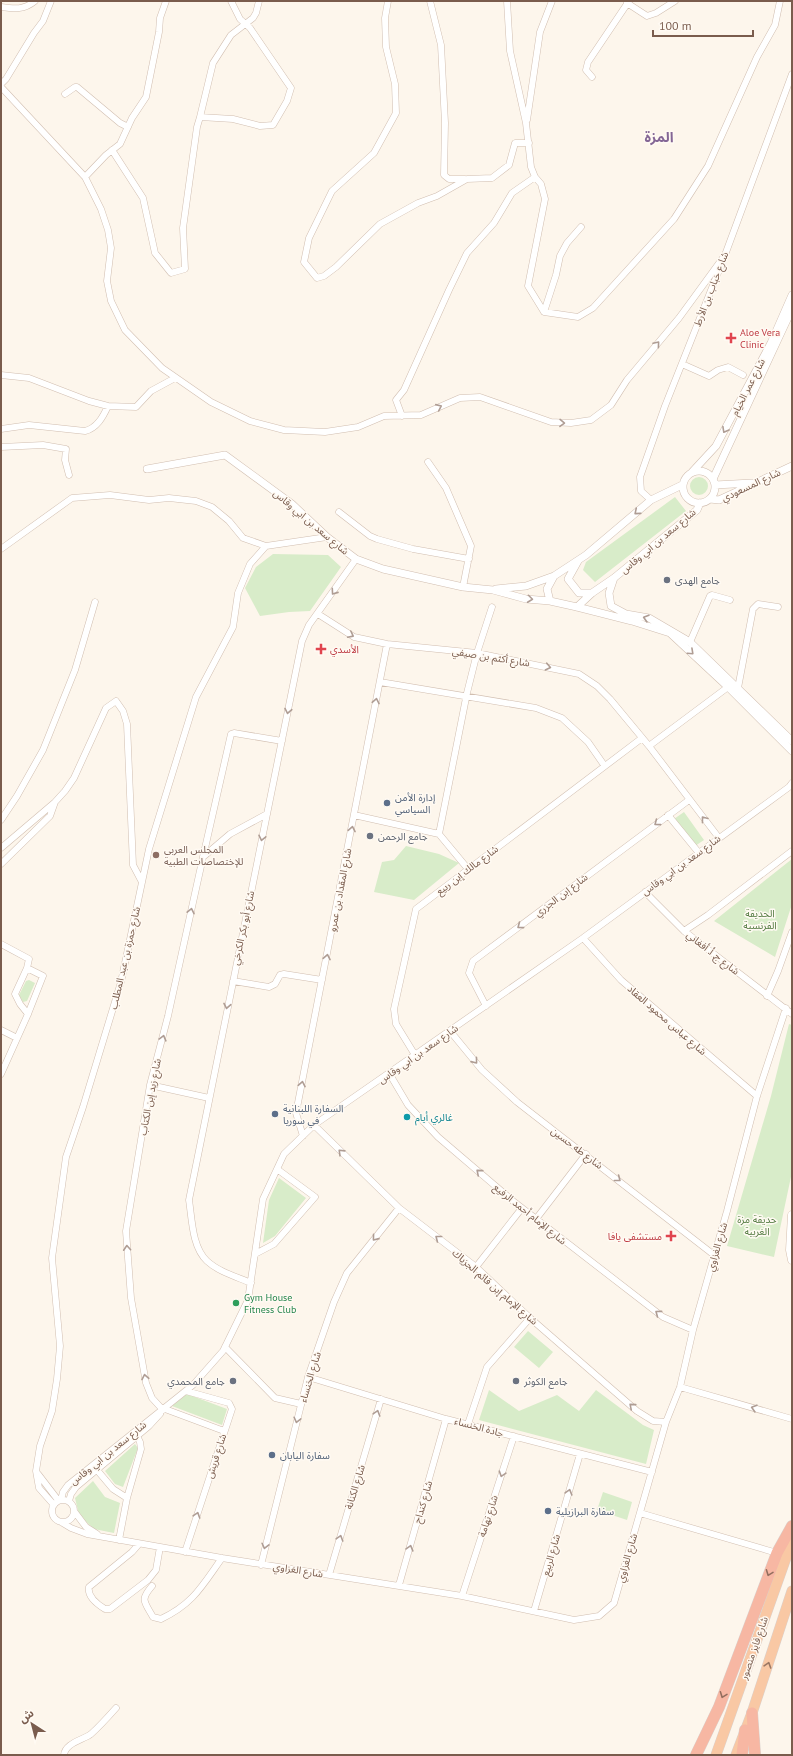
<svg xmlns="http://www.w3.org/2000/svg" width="793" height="1756" font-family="'PT Sans','Noto Sans Arabic',sans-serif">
<rect width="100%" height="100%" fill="#fdf6ec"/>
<!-- green -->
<path fill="#d8ecc9" d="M690 486a9 9 0 1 1 18 0a9 9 0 1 1-18 0Z
M 675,497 L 686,511 L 595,582 L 583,570 L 586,562 Z
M 273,554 L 328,555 L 341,567 L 310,611 L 289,612 L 260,616 L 245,588 L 256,567 Z
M 684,812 L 704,840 L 695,846 L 674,819 Z
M 406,846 L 439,854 L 459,863 L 414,900 L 374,892 L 382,862 L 394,860 Z
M 792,859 L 792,904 L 775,957 L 714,921 Z
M 29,980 L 35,983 L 27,1001 L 23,1002 L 19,995 L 26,981 Z
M 789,1024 L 792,1025 L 792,1172 L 774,1257 L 727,1246 L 771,1096 Z
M 279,1178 L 306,1198 L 275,1236 L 263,1243 L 269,1200 Z
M 528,1331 L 553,1352 L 539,1368 L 514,1347 Z
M 489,1390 L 519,1411 L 557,1395 L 579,1411 L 596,1390 L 643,1425 L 654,1430 L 646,1464 L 479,1420 Z
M 187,1394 L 227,1409 L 222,1425 L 172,1406 Z
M 135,1444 L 138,1448 L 123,1487 L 115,1484 L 105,1471 Z
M 93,1481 L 105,1497 L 120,1503 L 114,1533 L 94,1529 L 79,1515 L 75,1498 Z
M 603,1492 L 632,1502 L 627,1520 L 597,1510 Z"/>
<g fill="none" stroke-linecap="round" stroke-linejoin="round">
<defs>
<path id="minor" d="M 388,1 L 385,18 L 386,47 L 395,84 L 396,113 L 374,153 L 332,191 L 309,238 L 304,262 L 317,278 L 324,276 L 336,267 L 380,224 L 418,203 L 437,196 L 467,179 L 492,178 L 509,165 L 515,143 L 529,143
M 430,1 L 441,45 L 445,123 L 444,175 L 449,179 L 465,179
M 507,1 L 510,51 L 526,123 L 531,167 L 535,177 L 541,184 L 545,199 L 528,286 L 544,312 L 578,317 L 593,308 L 674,219 L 708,166 L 757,57 L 775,25 L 780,1
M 627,3 L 647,16 L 656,13 L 675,1
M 1,7 C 15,9 24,10 35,1
M 592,77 L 586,70 L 588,62 L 629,1
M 1,84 L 6,79 L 34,33 L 43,21 L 51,1
M 1,87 L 85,177 L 101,209 L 108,230 L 111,248 L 107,281 L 111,301 L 125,330 L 162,368 L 211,402 L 250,421 L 284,430 L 325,432 L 358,427 L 384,416 L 421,415 L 460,398 L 480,397 L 551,422 L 571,423 L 591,420 L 611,405 L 627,380 L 679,318 L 725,255
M 65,94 L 75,87 L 77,87 L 120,123 L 128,127
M 200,117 L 213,63 L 231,35 L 253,18 L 256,13 L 259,1
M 527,120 L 540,32 L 552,1
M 112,150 L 143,198 L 155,253 L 171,273 L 185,269 L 183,228 L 197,127 L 200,117 L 233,119 L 260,126 L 273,125 L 287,101 L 291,88 L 250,28 L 240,19 L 231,1
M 85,177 L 106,155 L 120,144 L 132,118 L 146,97 L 159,32 L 160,18 L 166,1
M 544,312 L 556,275 L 560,256 L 567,243 L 581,227
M 682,364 L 709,376 L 718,370 L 728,367 L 743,375
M 1,375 L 29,378 L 89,401 L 108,406 L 136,407 L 151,391 L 175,378
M 402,416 L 396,400 L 404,390 L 449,290 L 467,253 L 494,223 L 512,193 L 535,177
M 1,429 L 29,425 L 85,431 C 97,428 103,417 108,406
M 1,447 L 43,445 L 66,449 L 65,460 L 69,475
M 428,462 L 446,488 L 471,546 L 463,587
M 651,500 L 641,491 L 640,477 L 665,406 L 725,255 L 792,74
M 339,512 L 370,536 L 377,539 L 413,549 L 469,559
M 1,549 L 72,498 L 110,495 L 149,500 L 169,498 L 196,501 L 212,507 L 229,521 L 243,538 L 266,546
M 318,614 L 354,637 L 387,644 L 477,653 L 579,674 L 597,686 L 610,699 L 649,746 L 719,838
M 690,642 L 710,596 L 712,595 L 730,600
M 380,682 L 536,708 L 562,718 L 588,742 L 604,765
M 738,688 L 753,609 L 758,604 L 778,607
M 649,746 L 728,687
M 354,815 L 439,834 L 468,869
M 668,815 L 699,853
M 1,820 L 17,796 L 43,750 L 75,670 L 95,602
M 439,834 L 467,693 L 477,653 L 492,607
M 1,848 L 54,803
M 203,857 L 231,734 L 234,733 L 282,741
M 1,864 L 50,816 L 55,802 L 65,791 L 74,778 L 106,708 L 116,701 L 123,711 L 127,724 L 133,865 L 142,882
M 645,892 L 684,931 L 792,1014
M 684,931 L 708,915 L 792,851
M 583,938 L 621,980 L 757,1096
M 1,944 L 29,959 L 27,968 L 15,994 L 20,1004 L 28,1014
M 233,981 L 269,987 L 275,984 L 280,975 L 284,974 L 322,980
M 767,996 L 778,971 L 792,932
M 486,1006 L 469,973 L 473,961 L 689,800
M 1,1030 L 17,1038
M 450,1031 L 482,1070 L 517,1102 L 714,1255
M 415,1055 L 396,1024 L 394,1009 L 416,909 L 642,738
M 389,1073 L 408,1105 L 438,1137 L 513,1201 L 663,1317 L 693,1330
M 1,1074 L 28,1014 L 43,976 L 27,968
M 150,1085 L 209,1098
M 314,1125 L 399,1208 L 476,1267 L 530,1318 L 637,1411 L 653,1421 L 666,1422
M 303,1136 L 296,1113 L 387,644
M 536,1219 L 586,1154
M 255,1254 L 274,1244 L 315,1197 L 277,1169
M 476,1267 L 522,1208
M 251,1283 C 237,1277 219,1272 207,1261 C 192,1247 192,1219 189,1200 L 302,641 L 309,625 L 356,559
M 225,1347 L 275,1398 L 301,1404
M 308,1377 L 446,1419 L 652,1472
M 680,1387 L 792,1419
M 165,1409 L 224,1431
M 163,1410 L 152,1398 L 146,1383 L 131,1298 L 126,1231 L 150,1085 L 168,1016 L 203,857 L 230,834 L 267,814
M 468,1424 L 487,1367 L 530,1318
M 97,1470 L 113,1489 L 127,1498
M 38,1474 L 58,1500
M52 1511a11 11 0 1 1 22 0a11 11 0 1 1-22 0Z
M 61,1500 L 63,1492 L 68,1485 L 193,1385 L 223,1351 L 248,1300 L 263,1199 L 284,1154 L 314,1125 L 583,938 L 789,787 L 792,783
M 69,1501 L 71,1494 L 76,1487 L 149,1426 L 160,1414
M 54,1505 L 39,1488 L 36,1471 L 40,1446 L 52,1411 L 57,1379 L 60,1346 L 52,1258 L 66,1157 L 83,1107 L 121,982 L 149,849 L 196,697 L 233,627 L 238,593 L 250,564 L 266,546 L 327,537
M 74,1511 L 86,1527 L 97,1534
M 640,1513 L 777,1553
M 61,1522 L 71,1528 L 87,1534 L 222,1558 L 462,1596 L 574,1620 L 599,1616 L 614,1603 L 666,1422 L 680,1387 L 693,1330 L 727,1211 L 757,1096 L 786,1008
M 119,1540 L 127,1498 L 141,1449 L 140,1442 L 137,1436
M 139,1544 L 132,1552 L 89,1587 C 87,1596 97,1604 105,1609 L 110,1609 L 148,1580 L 156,1570 L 160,1547
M 185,1552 L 232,1409 L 229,1403 L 186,1391
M 261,1565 L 308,1377 L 334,1302 L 347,1273 L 399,1208
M 329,1575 L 381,1399
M 399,1585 L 446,1419
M 152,1586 C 140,1600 144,1601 153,1617 L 161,1619 C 193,1604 202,1586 222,1558
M 462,1596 L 514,1436
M 534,1611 L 580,1454
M 64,1755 C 65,1743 83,1740 91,1734 C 100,1726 108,1717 116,1708"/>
<path id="tertiary" d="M 147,469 L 225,455 L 292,504 L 327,537 L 356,559 L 383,569 L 463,587 L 493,590 L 526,599 L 550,601 L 577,607 L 632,621 L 670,633 L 728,687 L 792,751
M683 487a16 16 0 1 1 32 0a16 16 0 1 1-32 0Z
M 692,472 L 716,446 L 771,343 L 792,295
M 713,479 L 792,309
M 715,485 L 752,483
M 710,499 L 719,500 L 792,466
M 578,561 L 568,579 L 579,593 L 592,593
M 614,578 L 609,593 L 611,606 L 626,614 L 649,618 L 690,642 L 792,741
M 496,589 L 526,586 L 554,576 L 586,555 L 651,500 L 682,485
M 550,601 L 547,589 L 554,576
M 577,607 L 592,593 L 614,578 L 697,510 L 700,503"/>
<path id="secondary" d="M 792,1215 L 790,1250 L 792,1260"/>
<path id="trunk" d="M 716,1755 L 792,1541
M 736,1755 L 752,1713 L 792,1591"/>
<path id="motorway" d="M 752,1713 L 755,1755
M 696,1755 L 719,1707 L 777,1553 L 792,1526
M 742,1755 L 745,1730"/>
</defs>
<!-- minor casing -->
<use href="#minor" stroke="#d1beb0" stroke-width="7"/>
<!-- tertiary casing -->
<use href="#tertiary" stroke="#d1beb0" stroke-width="8"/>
<!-- secondary casing -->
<use href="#secondary" stroke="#d6c0b0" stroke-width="9"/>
<!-- trunk casing -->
<use href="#trunk" stroke="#dad1cd" stroke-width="11"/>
<!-- motorway casing -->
<use href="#motorway" stroke="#dad1cd" stroke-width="12"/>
<!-- minor -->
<use href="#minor" stroke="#fff" stroke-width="6"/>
<!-- tertiary -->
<use href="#tertiary" stroke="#fff" stroke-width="7"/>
<!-- secondary -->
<use href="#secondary" stroke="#fff" stroke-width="8"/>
<!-- trunk -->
<use href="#trunk" stroke="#f9c8a4" stroke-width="10"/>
<!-- motorway -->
<use href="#motorway" stroke="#f7b7a3" stroke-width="11"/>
</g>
<!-- one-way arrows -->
<defs><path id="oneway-chevron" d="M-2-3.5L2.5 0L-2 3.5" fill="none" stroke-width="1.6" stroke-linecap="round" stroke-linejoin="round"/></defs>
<g stroke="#af9d94">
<use href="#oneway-chevron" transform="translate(657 344) rotate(-50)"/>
<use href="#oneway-chevron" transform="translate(439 407) rotate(-24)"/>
<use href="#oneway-chevron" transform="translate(562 423) rotate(1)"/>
<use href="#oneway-chevron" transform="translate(725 430) rotate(119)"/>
<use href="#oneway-chevron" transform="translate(637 512) rotate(140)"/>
<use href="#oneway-chevron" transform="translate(334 592) rotate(125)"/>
<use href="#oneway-chevron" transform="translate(530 599) rotate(7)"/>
<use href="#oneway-chevron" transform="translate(646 618) rotate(-164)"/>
<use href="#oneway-chevron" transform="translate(351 635) rotate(27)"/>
<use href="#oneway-chevron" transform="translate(691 652) rotate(43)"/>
<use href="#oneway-chevron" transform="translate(548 667) rotate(12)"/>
<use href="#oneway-chevron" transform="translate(376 701) rotate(-79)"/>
<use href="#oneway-chevron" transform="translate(288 711) rotate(101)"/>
<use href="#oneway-chevron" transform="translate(704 819) rotate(-128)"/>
<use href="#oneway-chevron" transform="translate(657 823) rotate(143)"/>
<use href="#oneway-chevron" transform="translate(352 829) rotate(-79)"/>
<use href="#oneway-chevron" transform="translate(262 838) rotate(102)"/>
<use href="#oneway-chevron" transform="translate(191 911) rotate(-78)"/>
<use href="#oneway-chevron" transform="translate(520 926) rotate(143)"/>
<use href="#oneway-chevron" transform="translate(327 957) rotate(-79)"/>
<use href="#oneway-chevron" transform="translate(227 1006) rotate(101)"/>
<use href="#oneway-chevron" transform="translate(163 1038) rotate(-75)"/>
<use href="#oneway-chevron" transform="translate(475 1061) rotate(51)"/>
<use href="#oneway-chevron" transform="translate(302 1084) rotate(-79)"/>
<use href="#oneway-chevron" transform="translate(341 1152) rotate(-136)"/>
<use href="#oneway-chevron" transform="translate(479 1172) rotate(-139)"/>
<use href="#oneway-chevron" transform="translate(618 1179) rotate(38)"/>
<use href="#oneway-chevron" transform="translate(375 1238) rotate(129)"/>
<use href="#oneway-chevron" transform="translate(438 1238) rotate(-142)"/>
<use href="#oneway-chevron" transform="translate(127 1248) rotate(-94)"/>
<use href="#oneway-chevron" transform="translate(658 1313) rotate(-143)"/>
<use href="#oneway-chevron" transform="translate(145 1377) rotate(-101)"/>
<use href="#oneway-chevron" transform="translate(632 1406) rotate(-139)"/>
<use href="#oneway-chevron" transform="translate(754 1408) rotate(-164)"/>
<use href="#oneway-chevron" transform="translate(377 1413) rotate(-73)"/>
<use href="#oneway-chevron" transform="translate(297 1420) rotate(104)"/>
<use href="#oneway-chevron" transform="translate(502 1474) rotate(108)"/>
<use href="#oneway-chevron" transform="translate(569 1492) rotate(-74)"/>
<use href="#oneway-chevron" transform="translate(197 1515) rotate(-72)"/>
<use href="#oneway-chevron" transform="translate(340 1538) rotate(-73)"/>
<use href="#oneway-chevron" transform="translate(265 1546) rotate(104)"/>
<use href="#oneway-chevron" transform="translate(410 1548) rotate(-74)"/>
</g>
<g stroke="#936e5e">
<use href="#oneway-chevron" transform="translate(769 1573) rotate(111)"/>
<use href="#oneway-chevron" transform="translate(723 1695) rotate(111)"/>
</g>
<use stroke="#9a7763" href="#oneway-chevron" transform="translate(768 1665) rotate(-72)"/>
<!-- markers -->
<g fill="#e0444e" stroke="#fffaf3" stroke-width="1.5">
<path d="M729 332h4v4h4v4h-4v4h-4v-4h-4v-4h4z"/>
<path d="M319 643h4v4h4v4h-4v4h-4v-4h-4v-4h4z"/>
<path d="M669 1230h4v4h4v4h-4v4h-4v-4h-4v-4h4z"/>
</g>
<g fill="#6b7280" stroke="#fffaf3" stroke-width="1.5">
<circle cx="667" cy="580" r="4"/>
<circle cx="370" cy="836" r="4"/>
<circle cx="233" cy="1381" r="4"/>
<circle cx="516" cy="1381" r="4"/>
</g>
<g fill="#5c6f8a" stroke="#fffaf3" stroke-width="1.5">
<circle cx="387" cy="803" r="4"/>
<circle cx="275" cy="1114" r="4"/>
<circle cx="272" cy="1455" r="4"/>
<circle cx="548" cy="1511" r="4"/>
</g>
<circle fill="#8d6e63" stroke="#fffaf3" stroke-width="1.5" cx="156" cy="855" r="4"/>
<circle fill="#0f9aa8" stroke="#fffaf3" stroke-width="1.5" cx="407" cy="1117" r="4"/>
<circle fill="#2e9e5b" stroke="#fffaf3" stroke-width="1.5" cx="236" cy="1303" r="4"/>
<g text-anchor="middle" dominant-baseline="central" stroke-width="3" stroke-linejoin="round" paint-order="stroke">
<!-- street labels -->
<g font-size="10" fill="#7a5c4d" stroke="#fffaf3">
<text transform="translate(711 289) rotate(-69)">شارع خباب بن الأرط</text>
<text transform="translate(748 387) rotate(-63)">شارع عمر الخيام</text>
<text transform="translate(751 485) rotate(-25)">شارع المسعودي</text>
<text transform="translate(311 522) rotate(40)">شارع سعد بن ابي وقاس</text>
<text transform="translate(658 541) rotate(-40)">شارع سعد بن ابي وقاس</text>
<text transform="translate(491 657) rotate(9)">شارع أكثم بن صيفي</text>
<text transform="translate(681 865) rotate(-36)">شارع سعد بن ابي وقاس</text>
<text transform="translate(467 870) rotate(-37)">شارع مالك إبن ربيع</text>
<text transform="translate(340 890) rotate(-79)">شارع المقداد بن عمرو</text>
<text transform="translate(561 895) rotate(-37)">شارع إبن الجزري</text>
<text transform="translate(243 928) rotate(-78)">شارع أبو بكر الكرخي</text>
<text transform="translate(713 953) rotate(38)">شارع ج. أ. أفغاني</text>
<text transform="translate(125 958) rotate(-77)">شارع حمزة بن عبد المطلب</text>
<text transform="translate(667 1020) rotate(41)">شارع عباس محمود العقاد</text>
<text transform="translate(418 1054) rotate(-35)">شارع سعد بن ابي وقاس</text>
<text transform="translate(150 1097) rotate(-79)">شارع زيد إبن الكتاب</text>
<text transform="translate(577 1148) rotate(37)">شارع طه حسين</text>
<text transform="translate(530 1214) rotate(39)">شارع الإمام أحمد الرفيع</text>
<text transform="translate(717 1247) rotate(-74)">شارع الغزاوي</text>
<text transform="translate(495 1287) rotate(41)">شارع الإمام إبن قائم الجزياك</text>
<text transform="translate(310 1377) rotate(-73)">شارع الخنساء</text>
<text transform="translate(479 1427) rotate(15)">جادة الخنساء</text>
<text transform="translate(108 1453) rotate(-39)">شارع سعد بن ابي وقاس</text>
<text transform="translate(216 1456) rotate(-72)">شارع قريش</text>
<text transform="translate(355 1487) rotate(-73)">شارع الكنانة</text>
<text transform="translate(423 1502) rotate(-74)">شارع كنداح</text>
<text transform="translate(488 1516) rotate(-72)">شارع تهامة</text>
<text transform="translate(551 1555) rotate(-74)">شارع الربيع</text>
<text transform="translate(627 1558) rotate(-74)">شارع الغزاوي</text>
<text transform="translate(298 1570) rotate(9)">شارع الغزاوي</text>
<text transform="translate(754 1648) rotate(-71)">شارع فايز منصور</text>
</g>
<!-- health labels -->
<g font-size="10" fill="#be3a42" stroke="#fffaf3" text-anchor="start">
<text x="740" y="332">Aloe Vera<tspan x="740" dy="12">Clinic</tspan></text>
<text x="330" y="649">الأسدي</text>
<text x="662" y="1236" text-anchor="end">مستشفى يافا</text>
</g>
<!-- worship labels -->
<g font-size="10" fill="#5b616d" stroke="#fffaf3" text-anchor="start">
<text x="675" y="580">جامع الهدى</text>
<text x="378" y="836">جامع الرحمن</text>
<text x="225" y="1381" text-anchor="end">جامع المحمدي</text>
<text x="524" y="1381">جامع الكوثر</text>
</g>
<!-- service labels -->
<g font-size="10" fill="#4e5e75" stroke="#fffaf3" text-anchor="start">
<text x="395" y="797">إدارة الأمن<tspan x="395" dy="12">السياسي</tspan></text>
<text x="283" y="1108">السفارة اللبنانية<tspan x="283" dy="12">في سوريا</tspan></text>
<text x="280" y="1455">سفارة اليابان</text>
<text x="556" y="1511">سفارة البرازيلية</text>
</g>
<!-- education labels -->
<g font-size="10" fill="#785e54" stroke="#fffaf3" text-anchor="start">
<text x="164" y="849">المجلس العربي<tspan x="164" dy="12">للإختصاصات الطبية</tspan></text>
</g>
<!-- park labels -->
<g font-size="10" fill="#537a41" stroke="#fffaf3">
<text x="760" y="913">الحديقة<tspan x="760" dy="12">الفرنسية</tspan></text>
<text x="757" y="1219">حديقة مزة<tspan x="757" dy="12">الغربية</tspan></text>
</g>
<!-- culture labels -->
<g font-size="10" fill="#0d838f" stroke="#fffaf3" text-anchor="start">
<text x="415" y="1117">غالري أيام</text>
</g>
<!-- leisure labels -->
<g font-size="10" fill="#27864d" stroke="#fffaf3" text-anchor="start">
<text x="244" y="1297">Gym House<tspan x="244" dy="12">Fitness Club</tspan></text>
</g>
<!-- district labels -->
<g font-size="14" font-weight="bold" fill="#846695" stroke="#fffaf3">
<text x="659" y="137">المزة</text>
</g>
</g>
<!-- border -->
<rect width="793" height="1756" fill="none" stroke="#7a5c4d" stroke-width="4"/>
<!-- north arrow -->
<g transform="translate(32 1724) rotate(324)" stroke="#fffaf3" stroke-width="3" paint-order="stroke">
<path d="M0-3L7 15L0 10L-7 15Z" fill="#7a5c4d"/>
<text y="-6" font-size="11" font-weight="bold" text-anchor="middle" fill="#7a5c4d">ش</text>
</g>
<!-- scale -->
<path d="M653 30v6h100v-6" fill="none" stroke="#7a5c4d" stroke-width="2"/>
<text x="659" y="30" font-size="12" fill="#7a5c4d" stroke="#fffaf3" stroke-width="3" paint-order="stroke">100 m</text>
</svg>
